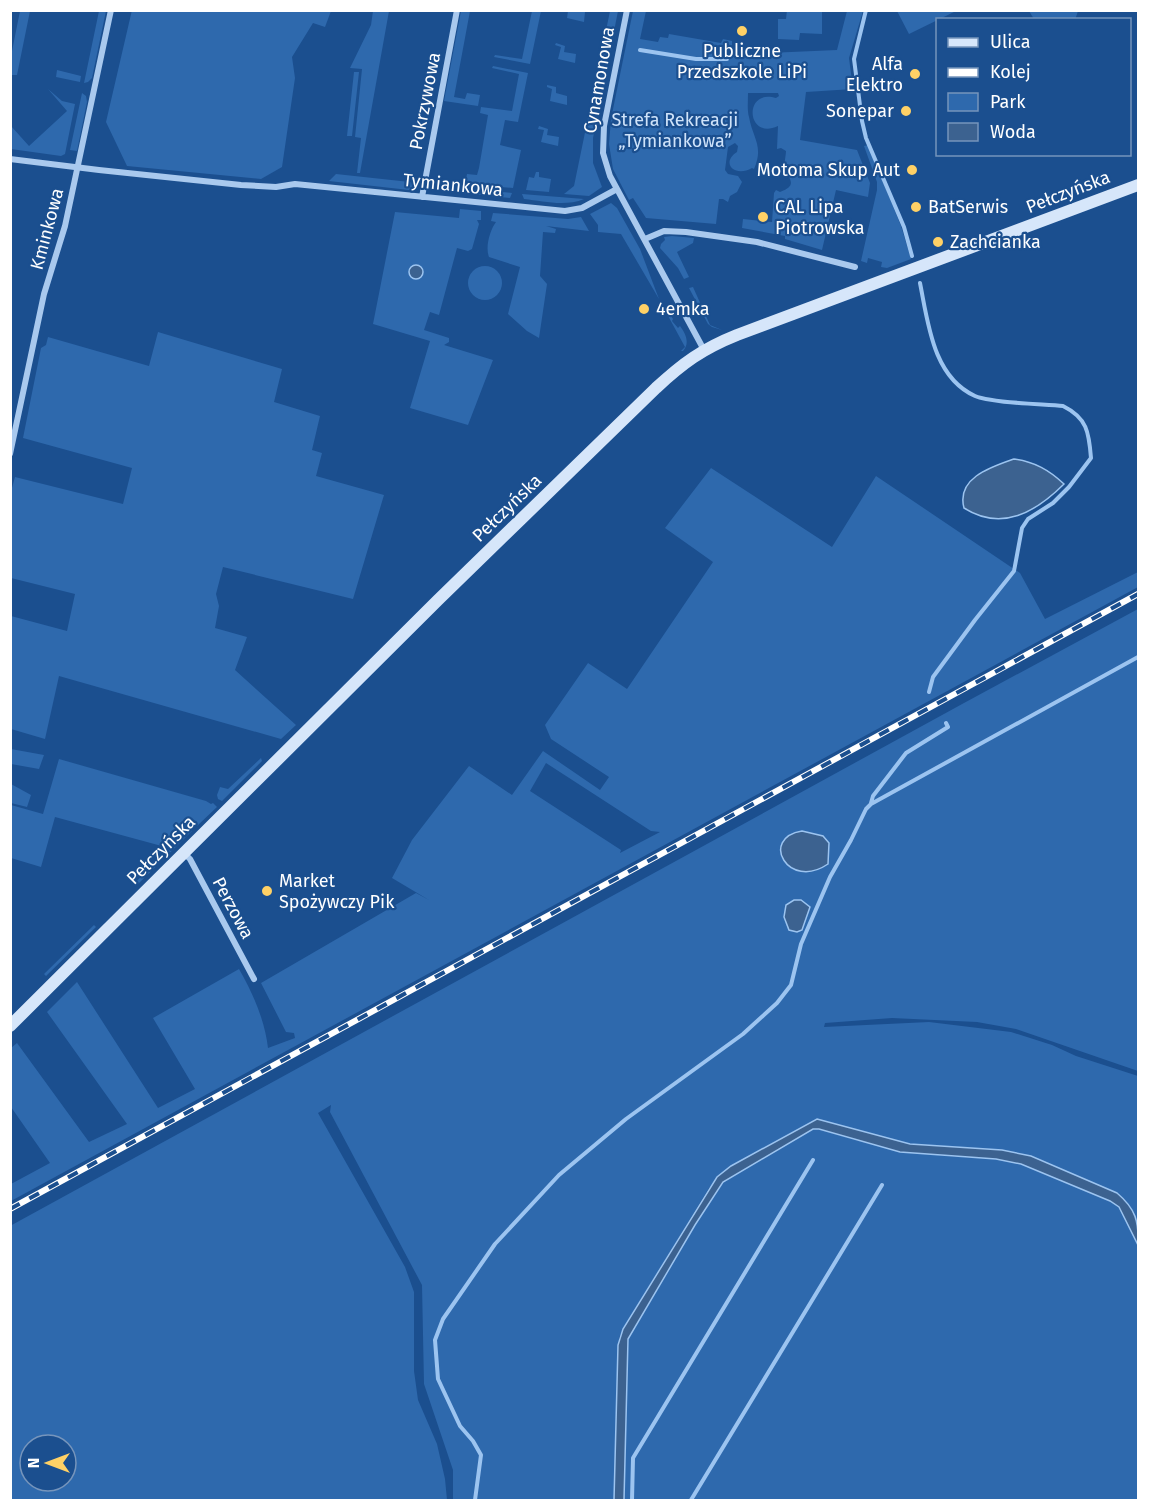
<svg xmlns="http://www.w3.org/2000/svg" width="1149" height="1511" font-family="'Fira Sans',sans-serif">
<rect width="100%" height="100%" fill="#1b4f8f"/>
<!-- green -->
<path fill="#2e69ad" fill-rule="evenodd" d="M 132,10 L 331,11 L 325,27 L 313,23 L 292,57 L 295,78 L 282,167 L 261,179 L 127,166 L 106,122 Z
M 787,10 L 822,11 L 822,34 L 800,33 L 799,40 L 778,39 L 778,19 L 786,19 Z
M 20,11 L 30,11 L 17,75 L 11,75 L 11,79 L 11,56 Z
M 99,11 L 106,11 L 92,78 L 88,82 L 84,83 Z
M 373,11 L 389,11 L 360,173 L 357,173 L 361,138 L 355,137 L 362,69 L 350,68 L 371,25 Z
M 461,11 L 470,11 L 454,97 L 465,99 L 467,93 L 480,95 L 478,106 L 444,101 Z
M 532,11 L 541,11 L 530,64 L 494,57 L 495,55 L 522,59 Z
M 568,11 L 585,12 L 584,22 L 567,18 Z
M 610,11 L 618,11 L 593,138 L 593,163 L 602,187 L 589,196 L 564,194 L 574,186 Z
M 633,11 L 646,11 L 640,39 L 658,42 L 660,37 L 668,38 L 669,34 L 721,43 L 723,39 L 732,41 L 732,53 L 768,53 L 837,50 L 847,11 L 863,11 L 849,58 L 853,89 L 806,92 L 800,140 L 857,150 L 870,183 L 868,197 L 836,190 L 822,250 L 785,239 L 785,236 L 742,228 L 743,219 L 772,222 L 774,193 L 776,190 L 780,192 C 799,185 788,179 785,167 C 784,162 786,155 786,151 L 781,148 L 777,149 L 778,126 C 746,141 743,88 776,98 L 779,96 L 778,93 L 748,93 C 748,101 747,110 749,117 C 753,139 764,146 754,169 L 752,168 C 735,178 720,163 737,152 L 738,146 L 735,143 L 728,147 L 725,170 L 728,174 L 738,176 L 742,182 L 737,192 L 730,196 L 728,202 L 723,199 L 719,199 L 716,224 L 646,218 L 633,198 L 629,200 L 613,169 L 609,144 L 611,119 Z
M 897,11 L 956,11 L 909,34 Z
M 1029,11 L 1078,11 L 1075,20 L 1034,19 Z
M 556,43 L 565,46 L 564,52 L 576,54 L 575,63 L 558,59 L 561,47 L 555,45 Z
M 493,66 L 528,73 L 518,122 L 505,120 L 500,145 L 521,150 L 513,188 L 465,184 L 467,174 L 477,175 L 479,168 L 488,115 L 480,113 L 481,107 L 512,111 L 519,74 L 492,68 Z
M 57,70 L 81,76 L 80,82 L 56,77 Z
M 354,72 L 359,72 L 352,136 L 347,136 Z
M 547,85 L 556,87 L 556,93 L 567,96 L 567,105 L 550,101 L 552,89 L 547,87 Z
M 48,89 L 62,101 L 75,104 L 65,154 L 61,156 L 11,149 L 11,126 L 29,146 L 67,111 Z
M 82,93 L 86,96 L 87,102 L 77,151 L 70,150 Z
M 539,126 L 548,129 L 547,135 L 559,137 L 558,146 L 541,142 L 544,130 L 538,129 Z
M 868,145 L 901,226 L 911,259 L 887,268 L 881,267 L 882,262 L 868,258 L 867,263 L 861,261 L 877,190 L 877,182 L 864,146 Z
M 536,172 L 539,172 L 539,177 L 551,179 L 549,192 L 526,190 L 529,177 L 534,178 Z
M 336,174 L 419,183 L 409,190 L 329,181 Z
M 462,188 L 512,193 L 510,198 L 461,193 Z
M 522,194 L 584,199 C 565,207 543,201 524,199 Z
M 611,203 L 617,208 L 640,249 L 659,299 L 621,234 L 598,232 L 598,225 L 590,214 Z
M 460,209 L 481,211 L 481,220 L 477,220 L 479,224 L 472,249 L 468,251 L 457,248 L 439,315 L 430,312 L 424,330 L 449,338 L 449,342 L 444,345 L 493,360 L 468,425 L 410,408 L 430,341 L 373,324 L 395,212 L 459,218 Z
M 493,213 L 568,219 L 581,217 L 589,231 L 546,226 L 556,229 L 555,233 L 543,232 L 540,276 L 547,284 L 539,338 L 527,331 L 508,314 L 520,267 L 489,257 C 485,247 490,230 496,222 L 491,221 Z
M 672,236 L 694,238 L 693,243 L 677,252 L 689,277 L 684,279 L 678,268 L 660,248 L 661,244 L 665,240 L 664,237 Z
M468 283a17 17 0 1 1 34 0a17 17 0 1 1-34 0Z
M 693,287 L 710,325 L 722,330 L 712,327 L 708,324 L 689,288 Z
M 660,301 L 673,319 L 672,321 L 678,328 L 680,326 C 686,334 690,343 683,351 L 681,351 L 685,347 Z
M 158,332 L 282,369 L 274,402 L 320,416 L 312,450 L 322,453 L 316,476 L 384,495 L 353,599 L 223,567 L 216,594 L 219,606 L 215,628 L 247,637 L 235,670 L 296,725 L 281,739 L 59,676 L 45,739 L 11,729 L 11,616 L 67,631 L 75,594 L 11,578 L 10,495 L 15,477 L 123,504 L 132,468 L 23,438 L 41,348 L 46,345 L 48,337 L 149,366 Z
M 711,468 L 832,547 L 876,476 L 1020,573 L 1045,619 L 1138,572 L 1138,587 L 11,1201 L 11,1184 L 50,1163 L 11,1107 L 11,1048 L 17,1043 L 89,1142 L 127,1124 L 47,1012 L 77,982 L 158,1108 L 195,1089 L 153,1018 L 239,969 C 253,993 265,1021 268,1048 L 295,1038 L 294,1033 L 286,1032 L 261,983 L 416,893 L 429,900 L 392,878 L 412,840 L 469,766 L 512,795 L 543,751 L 600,790 L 609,777 L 551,739 L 545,725 L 588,663 L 627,689 L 713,562 L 665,528 ZM 546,763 L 651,831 L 660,832 L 620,853 L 621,850 L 530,791 Z
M 1138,609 L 1138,1071 L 1016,1029 L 977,1022 L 892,1018 L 825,1023 L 824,1027 L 929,1022 L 1011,1032 L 1052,1045 L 1076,1056 L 1138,1076 L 1138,1222 L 1124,1199 L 1117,1193 L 1031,1156 L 1002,1150 L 910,1144 L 817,1119 L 731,1166 L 709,1188 L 623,1329 L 619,1338 L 614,1500 L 453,1500 L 453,1470 L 424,1384 L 422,1285 L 330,1112 L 331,1105 L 318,1113 L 405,1267 L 414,1292 L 414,1371 L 418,1400 L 437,1444 L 445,1479 L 447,1500 L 11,1500 L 10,1226 L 964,703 ZM 30,1445 L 66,1445 L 66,1481 L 30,1481 Z
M 11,749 L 44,755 L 39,769 L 11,764 Z
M 261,758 L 262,761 L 222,801 L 218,799 L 217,795 L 220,787 L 228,789 Z
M 59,759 L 206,801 L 211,804 L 213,803 L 217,807 L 197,826 L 194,823 L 190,828 L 192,831 L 136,886 L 134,884 L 169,848 L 55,817 L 41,867 L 11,858 L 11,805 L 43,814 Z
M 11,784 L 31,795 L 27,807 L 11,803 Z
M 94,925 L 96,927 L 46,976 L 44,974 Z
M 813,1129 L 819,1129 L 855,1140 L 944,1156 L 996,1159 L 1021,1164 L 1110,1201 L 1119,1207 L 1138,1245 L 1138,1500 L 624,1500 L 628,1339 L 695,1225 L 723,1182 Z"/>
<!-- water -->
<path fill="#3c6290" stroke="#9cc4f0" stroke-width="1.5" d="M409 272a7 7 0 1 1 14 0a7 7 0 1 1-14 0Z
M 1014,459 C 1035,462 1049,470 1064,484 C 1036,512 1002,532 964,508 C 956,478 991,467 1014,459 Z
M 802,831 L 823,836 L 829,843 L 828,864 C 788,891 759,838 802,831 Z
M 794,900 L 801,900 L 810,907 L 802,930 L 797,932 L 789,930 L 784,917 L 786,905 Z
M 817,1119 L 910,1144 L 1002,1150 L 1031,1156 L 1117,1193 C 1136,1209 1139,1222 1138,1245 L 1119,1207 L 1110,1201 L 1021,1164 L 996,1159 L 900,1152 L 819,1129 L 813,1129 L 723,1182 L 695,1225 L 628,1339 L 624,1500 L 614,1500 L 618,1345 L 623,1329 L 717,1177 L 731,1166 Z"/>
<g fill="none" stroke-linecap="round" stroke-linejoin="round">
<!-- stream -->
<path stroke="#9cc4f0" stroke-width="4" d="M 866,10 L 854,59 L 862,121 L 866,138 L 904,227 L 912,256
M 640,50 L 696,59 L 727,59
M 920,283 C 928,323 933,377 975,396 C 991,403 1042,404 1063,406 C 1087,418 1089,432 1091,458 L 1069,487 L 1053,503 L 1028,519 L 1022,528 L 1014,571 L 975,620 L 933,677 L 929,692
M 871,803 L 873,796 L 906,753 L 948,727 L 946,723
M 475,1500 L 481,1455 L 473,1441 L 460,1426 L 438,1379 L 435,1340 L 443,1319 L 495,1244 L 559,1175 L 626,1119 L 743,1034 L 777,1003 L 791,985 L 801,944 L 830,877 L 851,840 L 866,809 L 871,804 L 1138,657
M 632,1500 L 633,1458 L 813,1160
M 691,1500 L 882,1185"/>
<!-- minor -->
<path stroke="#a9c9ee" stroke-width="6" d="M 627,10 L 604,126 L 603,153 L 610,176 L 704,350
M 10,159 L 99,170 L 241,185 L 276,187 L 295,184 L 565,211 L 582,208 L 617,189
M 422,197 L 457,10
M 645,239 L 664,231 L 686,232 L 757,242 L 855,267
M 10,454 L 44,294 L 65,226 L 111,10
M 183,852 L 190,859 L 254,979"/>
<!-- secondary -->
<path stroke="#d6e6fa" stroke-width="12" d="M 10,1026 L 438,600 L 656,388 C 683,363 702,349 737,335 L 1138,185"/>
<defs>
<path id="rail" d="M 10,1209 L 1138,594"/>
</defs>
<!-- rail casing -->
<use href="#rail" stroke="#fff" stroke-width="6"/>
<!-- rail -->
<use href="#rail" stroke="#1b4f8f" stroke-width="4" stroke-dasharray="11" stroke-linecap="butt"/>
</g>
<!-- markers -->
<g fill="#ffd166" stroke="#1b4f8f" stroke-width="2">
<circle cx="742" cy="31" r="6"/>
<circle cx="915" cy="74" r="6"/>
<circle cx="906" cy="111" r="6"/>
<circle cx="912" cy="170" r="6"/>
<circle cx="916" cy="207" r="6"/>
<circle cx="763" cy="217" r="6"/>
<circle cx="938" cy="242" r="6"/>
<circle cx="644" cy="309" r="6"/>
<circle cx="267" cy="891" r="6"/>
</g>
<g text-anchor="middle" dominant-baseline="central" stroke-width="4.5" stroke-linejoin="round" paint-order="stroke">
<!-- poi labels -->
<g font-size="18" fill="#fff" stroke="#1b4f8f" text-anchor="start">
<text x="742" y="51" text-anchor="middle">Publiczne<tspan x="742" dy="21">Przedszkole LiPi</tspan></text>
<text x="903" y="64" text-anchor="end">Alfa<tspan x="903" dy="21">Elektro</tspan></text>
<text x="894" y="111" text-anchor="end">Sonepar</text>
<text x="900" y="170" text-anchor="end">Motoma Skup Aut</text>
<text x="775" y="207">CAL Lipa<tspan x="775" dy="21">Piotrowska</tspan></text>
<text x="928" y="207">BatSerwis</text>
<text x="950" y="242">Zachcianka</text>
<text x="656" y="309">4emka</text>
<text x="279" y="881">Market<tspan x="279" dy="21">Spożywczy Pik</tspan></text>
</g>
<!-- street labels -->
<g font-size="18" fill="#fff" stroke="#1b4f8f">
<text transform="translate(599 80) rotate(-80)">Cynamonowa</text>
<text transform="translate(425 101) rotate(-79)">Pokrzywowa</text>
<text transform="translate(453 185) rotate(6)">Tymiankowa</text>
<text transform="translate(1068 192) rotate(-21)">Pełczyńska</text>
<text transform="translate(47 229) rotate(-75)">Kminkowa</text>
<text transform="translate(507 508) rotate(-44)">Pełczyńska</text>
<text transform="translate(161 850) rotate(-45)">Pełczyńska</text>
<text transform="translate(233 908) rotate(62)">Perzowa</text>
</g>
<!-- park labels -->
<g font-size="18" fill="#cfe3fa" stroke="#1b4f8f">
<text x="675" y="120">Strefa Rekreacji<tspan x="675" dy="21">„Tymiankowa”</tspan></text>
</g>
</g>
<!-- border -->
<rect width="1149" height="1511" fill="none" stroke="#ffffff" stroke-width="24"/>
<!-- legend -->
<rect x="936" y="18" width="195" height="138" fill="#1b4f8f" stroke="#7695bc" stroke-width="1.5"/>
<rect x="948" y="38" width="30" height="9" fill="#d6e6fa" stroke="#7695bc" stroke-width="1.5"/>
<text x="990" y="48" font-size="18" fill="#ffffff">Ulica</text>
<rect x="948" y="68" width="30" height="9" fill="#ffffff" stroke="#7695bc" stroke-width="1.5"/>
<text x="990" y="78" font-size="18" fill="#ffffff">Kolej</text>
<rect x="948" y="93" width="30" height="18" fill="#2e69ad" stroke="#7695bc" stroke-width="1.5"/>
<text x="990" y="108" font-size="18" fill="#ffffff">Park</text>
<rect x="948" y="123" width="30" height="18" fill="#3c6290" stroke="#7695bc" stroke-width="1.5"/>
<text x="990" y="138" font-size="18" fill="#ffffff">Woda</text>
<!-- north arrow -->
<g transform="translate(48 1463) rotate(270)"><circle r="28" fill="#1b4f8f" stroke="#7695bc" stroke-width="1.5"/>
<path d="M0-4.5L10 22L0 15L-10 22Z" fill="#ffd166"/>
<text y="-9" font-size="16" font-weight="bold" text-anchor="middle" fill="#ffffff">N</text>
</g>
</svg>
